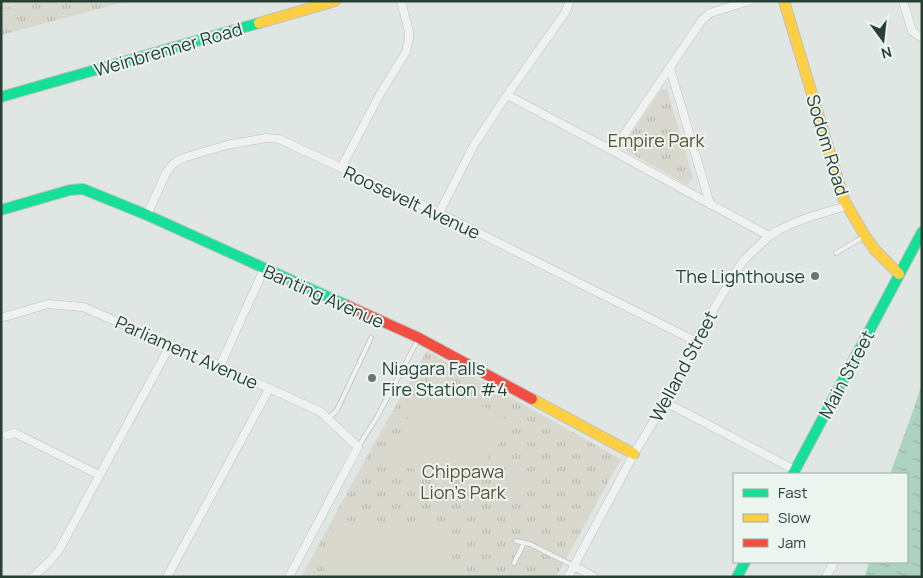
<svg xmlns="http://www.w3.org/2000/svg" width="923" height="578" font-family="Manrope,sans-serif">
<defs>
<pattern id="park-tufts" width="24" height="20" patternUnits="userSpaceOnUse" patternTransform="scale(1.25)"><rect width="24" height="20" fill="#d8d8cf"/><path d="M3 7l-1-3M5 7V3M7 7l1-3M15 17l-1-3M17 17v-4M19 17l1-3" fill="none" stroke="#b9bab2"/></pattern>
<pattern id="water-ripples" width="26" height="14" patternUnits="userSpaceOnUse" patternTransform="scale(1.25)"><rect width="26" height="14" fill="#add2bf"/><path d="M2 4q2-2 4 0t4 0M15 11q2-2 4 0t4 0" fill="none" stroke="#95b5a5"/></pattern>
</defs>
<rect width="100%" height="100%" fill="#e0e6e3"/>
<!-- park -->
<path fill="url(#park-tufts)" d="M 1,1 L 128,1 L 1,35 Z
M 667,89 L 693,178 L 687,185 L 627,151 L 625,143 L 661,90 Z
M 427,351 L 621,459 L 556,577 L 301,577 L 367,456 Z"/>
<!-- pitch -->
<path fill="#d8d8cf" d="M 1,1 L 44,1 L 23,6 L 1,8 Z
M 435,382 L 438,383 L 439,382 L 511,422 L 510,430 L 487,459 L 460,474 L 424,474 L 393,459 L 387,454 L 428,385 L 430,386 L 432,383 Z
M 513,468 L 528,477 L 512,504 L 497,496 Z
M 341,520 L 437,527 L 437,529 L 441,529 L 445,534 L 446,541 L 448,541 L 451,577 L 323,577 L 330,536 Z"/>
<!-- water -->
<path fill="url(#water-ripples)" d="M 922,384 L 922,577 L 865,577 L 869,562 L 907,562 L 907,474 L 890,474 L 912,414 Z"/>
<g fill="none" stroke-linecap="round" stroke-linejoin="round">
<defs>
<path id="lane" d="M 836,253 L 865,236
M 328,419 L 337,410 L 371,338
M 358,447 L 377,417 L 419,338
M 516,541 L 530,544 L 574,566
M 514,563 L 524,543"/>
<path id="street" d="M 903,1 L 912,31 L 922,38
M 670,68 L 710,204
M 507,95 L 613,151 L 769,236
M 613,151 L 702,20 L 710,13 L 749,1
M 341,168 L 380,94 L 406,52 L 409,38 L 409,32 L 401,1
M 439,213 L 474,145 L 507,95 L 565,13 L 570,1
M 147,215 L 166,173 L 171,166 L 177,161 L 186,157 L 227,145 L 266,138 L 279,139 L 439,213 L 695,341
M 1,318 L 48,304 L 83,307 L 220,366 L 317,410 L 322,413 L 358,447 L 289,577
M 220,366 L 264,269
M 665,402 L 795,470
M 7,435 L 15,433 L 99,475
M 574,566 L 594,577
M 33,577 L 50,561 L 59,550 L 171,344
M 167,577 L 269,389
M 568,577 L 634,454 L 665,402 L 695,341 L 729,283 L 743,261 L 769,236 L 779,230 L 796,222 L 813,216 L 846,206
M 826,577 L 834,562"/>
<path id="fast" d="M 1,97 L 259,23
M 1,210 L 70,190 L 83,189 L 147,215 L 346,305
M 793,474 L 922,232
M 737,577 L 745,562"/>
<path id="slow" d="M 784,1 L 844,200 L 865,236 L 875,250 L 899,274
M 259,23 L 335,1
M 532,399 L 634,454"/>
<path id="jam" d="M 346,305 L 417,337 L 532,399"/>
</defs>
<!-- lane casing -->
<use href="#lane" stroke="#bdc2c0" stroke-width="5.5"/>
<!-- street casing -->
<use href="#street" stroke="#bdc2c0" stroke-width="9"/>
<!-- fast casing -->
<use href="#fast" stroke="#bdc2c0" stroke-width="12"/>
<!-- slow casing -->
<use href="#slow" stroke="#bdc2c0" stroke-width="12"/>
<!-- jam casing -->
<use href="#jam" stroke="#bdc2c0" stroke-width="12"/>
<!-- lane -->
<use href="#lane" stroke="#eff2f1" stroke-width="4"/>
<!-- street -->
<use href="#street" stroke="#eff2f1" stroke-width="8"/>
<!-- fast -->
<use href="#fast" stroke="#16e098" stroke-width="10"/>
<!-- slow -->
<use href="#slow" stroke="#ffcf43" stroke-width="10"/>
<!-- jam -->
<use href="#jam" stroke="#f24e42" stroke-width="10"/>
</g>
<!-- markers -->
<g fill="#687972" stroke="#edf5f1" stroke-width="2">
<circle cx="815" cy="276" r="5"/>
<circle cx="372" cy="378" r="5"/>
</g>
<g text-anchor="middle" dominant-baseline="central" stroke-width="4" stroke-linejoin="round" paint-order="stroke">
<!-- street labels -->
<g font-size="18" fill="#273f35" stroke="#edf5f1">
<text transform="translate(168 49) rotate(-16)">Weinbrenner Road</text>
<text transform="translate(828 145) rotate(73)">Sodom Road</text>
<text transform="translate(412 202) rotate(25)">Roosevelt Avenue</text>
<text transform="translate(324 296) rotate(24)">Banting Avenue</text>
<text transform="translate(187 352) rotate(24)">Parliament Avenue</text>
<text transform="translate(683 366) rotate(-62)">Welland Street</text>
<text transform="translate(846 374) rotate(-62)">Main Street</text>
</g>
<!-- park labels -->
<g font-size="18" fill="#5b5134" stroke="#edf5f1">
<text x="656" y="140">Empire Park</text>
<text x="463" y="471">Chippawa<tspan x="463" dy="21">Lion's Park</tspan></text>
</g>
<!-- poi labels -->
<g font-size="18" fill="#273f35" stroke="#edf5f1" text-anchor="end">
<text x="805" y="276">The Lighthouse</text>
<text x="382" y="368" text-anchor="start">Niagara Falls<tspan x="382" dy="21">Fire Station #4</tspan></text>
</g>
</g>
<!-- border -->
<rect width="923" height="578" fill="none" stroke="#273f35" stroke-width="5"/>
<!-- legend -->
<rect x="733" y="473" width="175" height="90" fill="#edf5f1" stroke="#9eaca6"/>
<rect x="743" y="489" width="25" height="8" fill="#16e098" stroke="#9eaca6"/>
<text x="778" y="498" font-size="15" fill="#273f35">Fast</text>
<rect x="743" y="514" width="25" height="8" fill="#ffcf43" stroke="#9eaca6"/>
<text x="778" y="523" font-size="15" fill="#273f35">Slow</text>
<rect x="743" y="539" width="25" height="8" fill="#f24e42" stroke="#9eaca6"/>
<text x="778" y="548" font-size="15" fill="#273f35">Jam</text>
<!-- north arrow -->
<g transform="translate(883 40) rotate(165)" stroke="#edf5f1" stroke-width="4" paint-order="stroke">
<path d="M0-4L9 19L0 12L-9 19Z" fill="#273f35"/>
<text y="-8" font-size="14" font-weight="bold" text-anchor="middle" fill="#273f35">N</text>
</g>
</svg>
